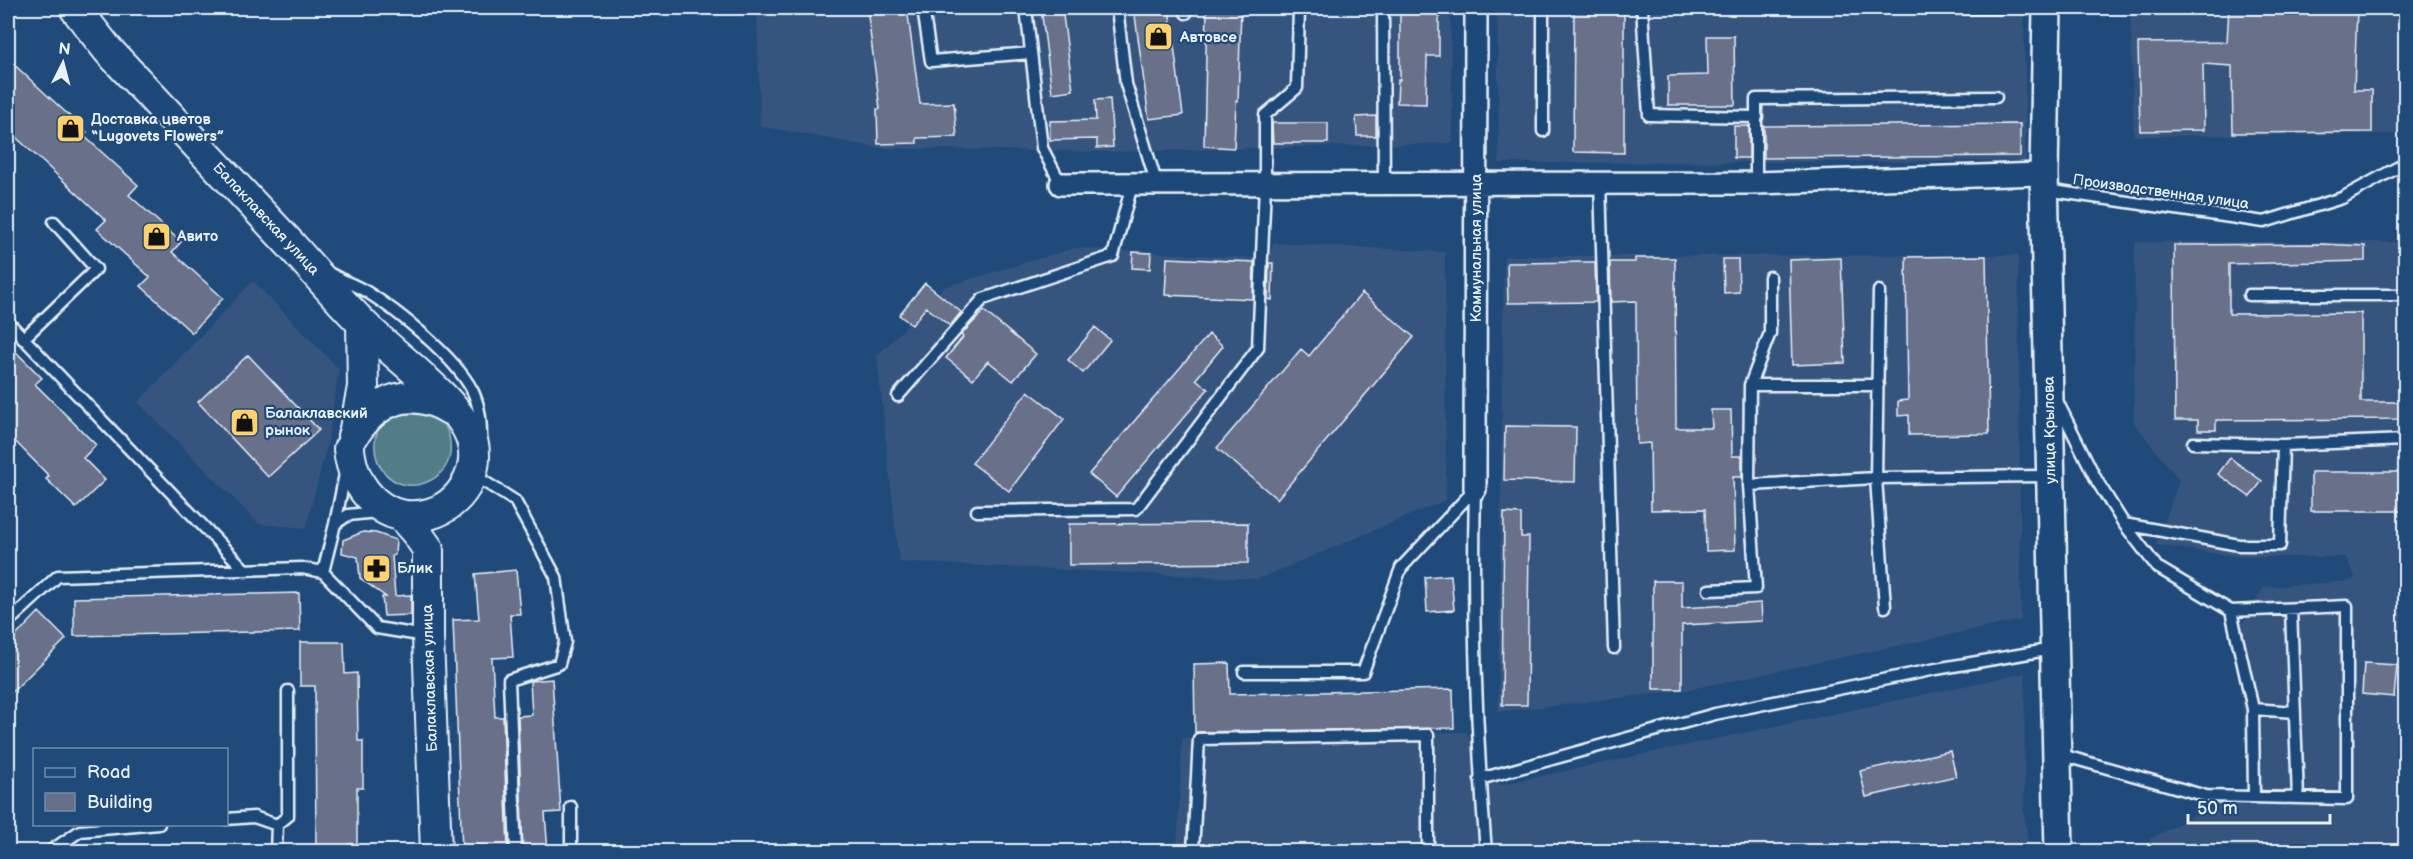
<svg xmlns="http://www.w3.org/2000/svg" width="2413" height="859" font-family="'Balsamiq Sans',sans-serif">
<rect width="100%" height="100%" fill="#1f4a7a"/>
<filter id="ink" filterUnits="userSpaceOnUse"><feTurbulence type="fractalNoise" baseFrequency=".0167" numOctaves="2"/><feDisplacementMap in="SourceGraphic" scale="12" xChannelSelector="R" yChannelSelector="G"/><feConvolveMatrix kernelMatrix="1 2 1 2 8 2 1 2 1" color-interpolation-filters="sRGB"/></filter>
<g filter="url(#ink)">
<!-- built -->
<path fill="#35557f" d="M 757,8 L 1450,8 L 1453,143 L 1106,152 L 880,148 L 760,126 Z
M 1497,8 L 2024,8 L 2026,161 L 1499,163 Z
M 2130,8 L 2405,8 L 2405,134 L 2134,136 Z
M 2135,242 L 2405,242 L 2405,851 L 2145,851 L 2150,839 L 2249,786 L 2236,634 L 2264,587 L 2352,581 L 2355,577 L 2346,557 L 2240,557 L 2156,545 L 2179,480 L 2134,423 Z
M 1273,243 L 1445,252 L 1446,500 L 1258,579 L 899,562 L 877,356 L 944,287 L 1074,248 L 1269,259 Z
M 2018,255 L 2021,620 L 1686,690 L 1498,712 L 1504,256 Z
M 253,281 L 339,369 L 328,441 L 306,528 L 259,524 L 138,402 Z
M 2025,673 L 2024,810 L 2029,851 L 1177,852 L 1182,738 L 1466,732 L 1500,785 Z"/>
<!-- green -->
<path fill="#517d86" stroke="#9cb7bf" stroke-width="1.5" d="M 401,410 C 432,410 453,419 450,454 C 447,478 415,494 393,480 C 374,468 369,441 382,423 C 386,418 396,414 401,410 Z"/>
<!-- building -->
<path fill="#676f8a" stroke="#e8f1f8" stroke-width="1.5" d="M 867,8 L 907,8 L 920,104 L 954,103 L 957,137 L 917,138 L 917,143 L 878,144 L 877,109 L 880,109 Z
M 1041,8 L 1062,8 L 1073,90 L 1052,93 Z
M 1134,8 L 1169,8 L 1183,115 L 1149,119 Z
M 1207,8 L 1241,8 L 1238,101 L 1236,101 L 1234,148 L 1204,146 Z
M 1400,8 L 1439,8 L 1439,56 L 1427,56 L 1426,104 L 1397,103 L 1398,80 L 1400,80 Z
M 2229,8 L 2357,8 L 2354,90 L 2372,90 L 2372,132 L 2233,133 L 2232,66 L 2203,64 L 2204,130 L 2140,131 L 2138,43 L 2227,42 Z
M 1624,10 L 1624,153 L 1573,152 L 1574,11 Z
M 1707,36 L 1734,36 L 1735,105 L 1668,105 L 1668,76 L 1708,75 Z
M 8,59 L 87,132 L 84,136 L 138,185 L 129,195 L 181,242 L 172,252 L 223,298 L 192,333 L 141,286 L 150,277 L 97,229 L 106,220 L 8,130 Z
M 1110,99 L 1113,147 L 1097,148 L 1097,139 L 1050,140 L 1050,121 L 1096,120 L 1095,100 Z
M 1376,116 L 1376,136 L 1357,136 L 1356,117 Z
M 1272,123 L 1328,123 L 1328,143 L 1273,143 Z
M 2020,124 L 2020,156 L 1764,158 L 1764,126 Z
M 1734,126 L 1749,126 L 1749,158 L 1734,158 Z
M 2321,244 L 2365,246 L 2365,261 L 2229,264 L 2229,314 L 2361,313 L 2361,402 L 2404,402 L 2404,419 L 2216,420 L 2216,430 L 2198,430 L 2198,420 L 2175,420 L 2174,245 Z
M 1133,252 L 1151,253 L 1150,269 L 1132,268 Z
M 1986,256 L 1989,434 L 1909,435 L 1909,415 L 1898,416 L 1898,401 L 1908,400 L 1906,257 Z
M 1167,258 L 1254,262 L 1253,299 L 1165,295 Z
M 1635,258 L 1675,258 L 1676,428 L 1712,428 L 1711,410 L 1731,410 L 1732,456 L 1742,456 L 1742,477 L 1733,477 L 1735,550 L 1706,551 L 1705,509 L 1651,510 L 1650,443 L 1637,444 L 1636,301 L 1611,302 L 1610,262 L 1635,262 Z
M 1841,258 L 1845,363 L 1792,365 L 1789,260 Z
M 1723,259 L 1738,259 L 1739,292 L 1724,293 Z
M 1588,262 L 1595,262 L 1596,302 L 1508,303 L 1507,263 Z
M 1269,263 L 1273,263 L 1272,300 L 1268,299 Z
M 925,283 L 961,312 L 950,326 L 926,307 L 912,325 L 899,315 Z
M 1362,293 L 1414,337 L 1277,499 L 1217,448 L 1301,349 L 1309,356 Z
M 984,311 L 1036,354 L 1013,381 L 988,361 L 973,379 L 946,358 L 963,337 L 961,335 Z
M 1095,327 L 1110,340 L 1083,373 L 1068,360 Z
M 1209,334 L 1223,346 L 1196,379 L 1208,389 L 1116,497 L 1089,474 Z
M 8,344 L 42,378 L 35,384 L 96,445 L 83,458 L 105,480 L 76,508 L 46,479 L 49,476 L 8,434 Z
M 248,355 L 319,430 L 268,477 L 198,402 Z
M 1028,391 L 1064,419 L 1009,491 L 972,463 Z
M 1505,426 L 1576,427 L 1575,482 L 1504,480 Z
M 2230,458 L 2262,481 L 2250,497 L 2218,474 Z
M 2311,472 L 2406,472 L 2406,511 L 2311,511 Z
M 1504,513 L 1521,514 L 1521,537 L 1529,537 L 1527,705 L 1502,705 Z
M 1248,523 L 1248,563 L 1069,565 L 1069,524 Z
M 363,532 L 376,533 L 396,540 L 395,555 L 392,556 L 395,596 L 411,595 L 411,615 L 384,616 L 382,597 L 386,597 L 360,578 L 358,557 L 342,553 L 343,540 Z
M 516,570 L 520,614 L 510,614 L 513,657 L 492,658 L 495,717 L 503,717 L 508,852 L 462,852 L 453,620 L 479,619 L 475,574 Z
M 1451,575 L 1454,610 L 1427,612 L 1425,577 Z
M 1653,581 L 1682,581 L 1682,608 L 1761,603 L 1762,621 L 1682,625 L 1682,689 L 1653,689 Z
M 299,593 L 300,631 L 74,636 L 74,598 Z
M 39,612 L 66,639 L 8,696 L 8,644 Z
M 300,642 L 344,642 L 345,674 L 357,673 L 358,741 L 363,741 L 363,788 L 357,788 L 357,844 L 348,844 L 348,852 L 316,852 L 315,686 L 300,686 Z
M 1229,663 L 1230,694 L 1453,689 L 1454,728 L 1195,732 L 1194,664 Z
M 2364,663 L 2397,665 L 2394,697 L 2362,694 Z
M 552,679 L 561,812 L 545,813 L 548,852 L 523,852 L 518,716 L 532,715 L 530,681 Z
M 1950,751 L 1956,776 L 1866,797 L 1860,771 Z"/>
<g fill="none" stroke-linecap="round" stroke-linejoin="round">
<defs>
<path id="service" d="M 923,8 L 931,61 L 1031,53
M 1026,8 L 1042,148 L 1061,184
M 1117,8 L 1126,84 L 1157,185
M 1185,8 L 1186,13
M 1383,8 L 1384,182
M 1543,8 L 1543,131
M 1642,8 L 1649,115 L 1757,117
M 1958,8 L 2000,8
M 1600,182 L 1614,648
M 1756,183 L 1756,99 L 1996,97
M 2046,190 L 2264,222 L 2342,198 L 2406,163
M 329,273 C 341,280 355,285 367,292 C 399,312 454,356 472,390 C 479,403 481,420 481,435
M 1879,291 L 1876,478 L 1885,607
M 2249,295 L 2406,295
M 8,322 L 246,571
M 23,339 L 96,269 L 54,222
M 1750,385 L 1878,385
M 898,396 L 983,299 L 1113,256 L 1132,185
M 2057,401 L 2097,481 L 2124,524 L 2157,567 L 2231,611 L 2347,606 L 2347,799 L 2206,796 L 2058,754
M 2193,443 L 2283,445 L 2406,440
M 472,474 L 515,501 L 556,577 L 565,642 L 559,664 L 509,680 L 516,852
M 1749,485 L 1876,478 L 2051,476
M 1475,489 C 1472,610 1476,731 1486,852
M 977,511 L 1136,509 L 1258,348 L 1265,185 L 1265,115 L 1297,88 L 1299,8
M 335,524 L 348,515 L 377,512
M 2124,524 L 2239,545 L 2280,545 L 2283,445
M 323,572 L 335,524 L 346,469
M 1709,590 L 1756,588 L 1749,485 L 1750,385 L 1770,333 L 1770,277
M 2291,609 L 2298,798
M 2231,611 L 2253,709 L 2254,797
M 8,622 L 58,576 L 302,568 L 323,572 L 377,628 L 425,636
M 1244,672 L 1363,672 L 1401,568 L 1475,489
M 2253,709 L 2295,712
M 1480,779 L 1715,714 L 1936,669 L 2053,649
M 226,819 L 254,817 L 277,825
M 49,852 L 80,831 L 159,824
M 276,852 L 277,825 L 288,816 L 288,691
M 571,852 L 571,807
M 1193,852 L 1199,739 L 1428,735 L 1428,852"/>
<path id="minor" d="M 1061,184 L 1756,183 L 2044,174
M 1475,489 L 1476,8"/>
<path id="tertiary" d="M 2047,8 L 2044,174 L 2059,852"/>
<path id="secondary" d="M 75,8 L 108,50 C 169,115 230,180 291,245 C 314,271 337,298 361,322 C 390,353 460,400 472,440 C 481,472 460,506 429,514 C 385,526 353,490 349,449
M 354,434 L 363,387 L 362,324
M 353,436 C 377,398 411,385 451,410
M 401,515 L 416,532 L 428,549 L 428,637 L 436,852"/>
</defs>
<!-- service casing -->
<use href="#service" stroke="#e8f1f8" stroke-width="15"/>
<!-- minor casing -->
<use href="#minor" stroke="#e8f1f8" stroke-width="26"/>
<!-- tertiary casing -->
<use href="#tertiary" stroke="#e8f1f8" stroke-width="32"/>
<!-- secondary casing -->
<use href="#secondary" stroke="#e8f1f8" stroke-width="34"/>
<!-- service -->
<use href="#service" stroke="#1f4a7a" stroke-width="10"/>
<!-- minor -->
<use href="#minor" stroke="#1f4a7a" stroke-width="21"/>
<!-- tertiary -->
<use href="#tertiary" stroke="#1f4a7a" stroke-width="27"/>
<!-- secondary -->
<use href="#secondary" stroke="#1f4a7a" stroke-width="30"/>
</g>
</g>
<!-- icons -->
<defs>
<symbol id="shop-square" viewBox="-11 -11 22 22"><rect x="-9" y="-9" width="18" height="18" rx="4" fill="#ffd166" stroke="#1f4a7a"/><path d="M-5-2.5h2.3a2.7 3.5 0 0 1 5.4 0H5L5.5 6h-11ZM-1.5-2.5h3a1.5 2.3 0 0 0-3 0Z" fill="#111"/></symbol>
<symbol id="pharmacy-square" viewBox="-11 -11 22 22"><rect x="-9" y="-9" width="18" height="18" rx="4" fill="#ffd166" stroke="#1f4a7a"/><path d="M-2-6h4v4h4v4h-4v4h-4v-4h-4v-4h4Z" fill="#111"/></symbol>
</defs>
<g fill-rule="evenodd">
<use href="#shop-square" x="1142" y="20" width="33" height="33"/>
<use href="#shop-square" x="54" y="112" width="33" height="33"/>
<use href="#shop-square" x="140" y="220" width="33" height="33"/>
<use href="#shop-square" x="228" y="406" width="33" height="33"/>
<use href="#pharmacy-square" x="360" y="552" width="33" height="33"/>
</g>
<g text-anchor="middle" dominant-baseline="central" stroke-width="4.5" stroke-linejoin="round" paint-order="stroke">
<!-- poi labels -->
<g font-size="15" font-weight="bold" fill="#e8f1f8" stroke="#1f4a7a" text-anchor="start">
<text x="1180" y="37">Автовсе</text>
<text x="91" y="119">Доставка цветов<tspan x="91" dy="17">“Lugovets Flowers”</tspan></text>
<text x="177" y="236">Авито</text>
<text x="265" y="413">Балаклавский<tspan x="265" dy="17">рынок</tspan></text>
<text x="397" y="568">Блик</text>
</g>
<!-- street labels -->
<g font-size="15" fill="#e8f1f8" stroke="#1f4a7a">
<text transform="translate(2161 192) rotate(8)">Производственная улица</text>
<text transform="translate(266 219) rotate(47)">Балаклавская улица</text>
<text transform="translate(1476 248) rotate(-90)">Коммунальная улица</text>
<text transform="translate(2050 430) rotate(-91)">улица Крылова</text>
<text transform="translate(430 678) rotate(-92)">Балаклавская улица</text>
</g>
</g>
<!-- margin -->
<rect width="2413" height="859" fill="none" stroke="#1f4a7a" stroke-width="30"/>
<rect x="15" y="15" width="2383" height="829" fill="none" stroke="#e8f1f8" stroke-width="2" filter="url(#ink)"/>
<!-- legend -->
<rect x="33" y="748" width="195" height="78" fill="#1f4a7a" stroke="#6f8dac" stroke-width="1.5"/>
<rect x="45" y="768" width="30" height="9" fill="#1f4a7a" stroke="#6f8dac" stroke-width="1.5"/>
<text x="87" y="778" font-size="18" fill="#e8f1f8">Road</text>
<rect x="45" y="793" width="30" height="18" fill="#676f8a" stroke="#6f8dac" stroke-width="1.5"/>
<text x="87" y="808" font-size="18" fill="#e8f1f8">Building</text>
<!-- north arrow -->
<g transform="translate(63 63) rotate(6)" stroke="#1f4a7a" stroke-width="4.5" paint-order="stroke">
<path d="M0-4.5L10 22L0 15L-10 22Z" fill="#e8f1f8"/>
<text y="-9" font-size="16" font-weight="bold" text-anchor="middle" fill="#e8f1f8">N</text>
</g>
<!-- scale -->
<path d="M2188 814v9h142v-9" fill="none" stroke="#e8f1f8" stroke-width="3"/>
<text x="2197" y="814" font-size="18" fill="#e8f1f8" stroke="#1f4a7a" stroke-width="4.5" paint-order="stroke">50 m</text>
</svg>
